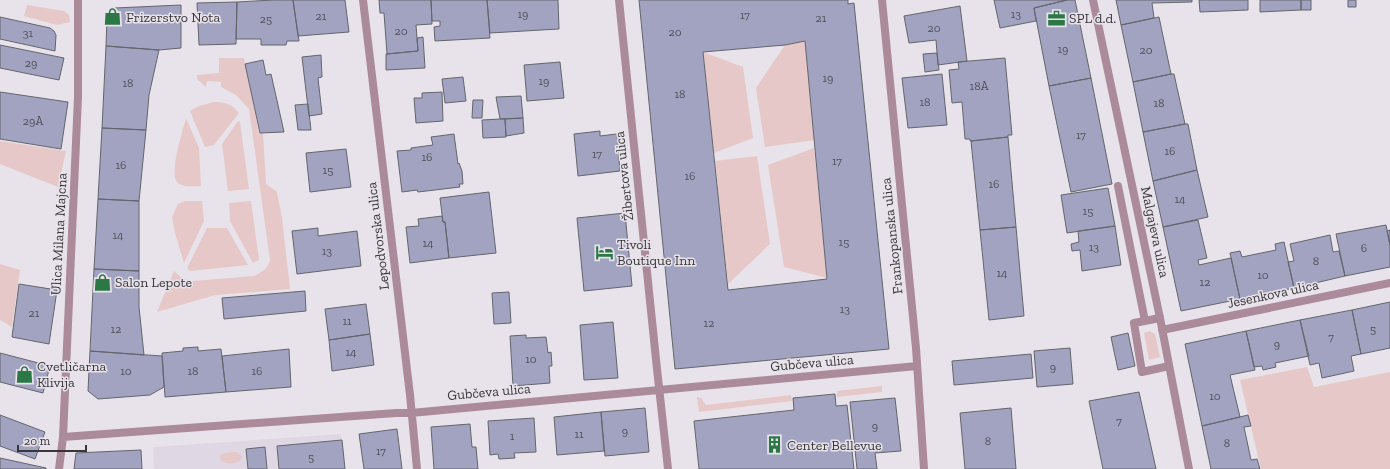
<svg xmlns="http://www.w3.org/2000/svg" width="1390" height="469" font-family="'Zilla Slab',serif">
<rect width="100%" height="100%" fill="#e8e3ea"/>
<!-- built -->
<path fill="#e0d7e5" d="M 341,434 L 345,469 L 154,469 L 153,447 Z"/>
<!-- green -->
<path fill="#e5c8c7" d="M 27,5 L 64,11 L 69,15 L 70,22 L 57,25 L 24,16 Z
M 805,41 L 815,140 L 765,147 L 756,88 L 785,45 Z
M 703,52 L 743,67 L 753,138 L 714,153 Z
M 219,58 L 244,58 L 259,133 L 263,133 L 266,184 L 277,192 L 282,218 L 290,289 L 215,295 L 157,312 L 174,271 L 183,279 L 193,281 L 254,276 C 262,272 268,269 270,260 L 249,109 L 236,95 L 221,87 L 221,82 L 207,81 L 206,87 L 197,79 L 197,75 L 219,73 Z
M 214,102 C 225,102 232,104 239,113 L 214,145 L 205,147 L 190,111 L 199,106 Z
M 186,118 L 199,148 L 201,186 C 193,186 183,188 177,182 C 169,173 183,130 186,118 Z
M 238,121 L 240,122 L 249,189 L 228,191 L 222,144 Z
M 0,141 L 66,151 L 58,187 L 0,164 Z
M 814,148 L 827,278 L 784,267 L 768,165 Z
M 757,156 L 770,244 L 728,284 L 715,161 Z
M 185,201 L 202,201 L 204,221 L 184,263 L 175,233 L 172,217 L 178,204 Z
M 251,201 L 259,260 L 253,263 L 230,221 L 229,203 Z
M 207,228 L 227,228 L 248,265 L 190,271 L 187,268 Z
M 0,264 L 20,270 L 12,327 L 0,320 Z
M 1150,331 L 1155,334 L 1160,357 L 1149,360 L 1144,333 Z
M 1307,367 L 1314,387 L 1390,372 L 1390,469 L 1261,469 L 1240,380 Z
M 882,386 L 882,392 L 837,397 L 837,391 Z
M 791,395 L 792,401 L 699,412 L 697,397 L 701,398 L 706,405 Z
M 237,452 L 242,456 L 241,460 C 236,464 225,465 221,460 L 220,456 L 224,453 Z"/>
<!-- building -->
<path fill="#a1a3c1" stroke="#64656c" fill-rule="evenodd" d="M 273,0 L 293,0 L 299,41 L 287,41 L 286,45 L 261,45 L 261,39 L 236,39 L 237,2 Z
M 293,0 L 345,0 L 349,32 L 298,36 Z
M 379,0 L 431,0 L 432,24 L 416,25 L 418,51 L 387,54 L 384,13 L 380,13 Z
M 431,0 L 487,0 L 490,38 L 435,41 L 434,27 L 440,26 L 440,21 L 432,21 Z
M 487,0 L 558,0 L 559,29 L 490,33 Z
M 639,0 L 848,0 L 848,4 L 854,3 L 889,349 L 675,369 ZM 805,41 L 827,279 L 728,290 L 703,52 L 785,45 Z
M 994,0 L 1067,0 L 1034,8 L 1036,21 L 1000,28 Z
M 1067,0 L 1075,0 L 1091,78 L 1049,86 L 1034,8 Z
M 1116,0 L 1192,0 L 1192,2 L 1152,3 L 1154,18 L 1121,25 Z
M 1199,0 L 1248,0 L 1248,10 L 1200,12 Z
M 1260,0 L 1301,0 L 1301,10 L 1260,12 Z
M 1301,0 L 1311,0 L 1311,10 L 1301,10 Z
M 1348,0 L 1356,0 L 1356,7 L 1348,7 Z
M 237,2 L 236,44 L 199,45 L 197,3 Z
M 181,5 L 181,48 L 159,50 L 106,46 L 107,16 L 115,8 Z
M 960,6 L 967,61 L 938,65 L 936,40 L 909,43 L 904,16 Z
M 0,17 L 50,28 L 54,31 L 56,35 L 55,51 L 0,39 Z
M 1159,17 L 1171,74 L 1133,82 L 1121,25 Z
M 423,37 L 425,68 L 386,70 L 386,54 L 418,51 L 417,38 Z
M 0,45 L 64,58 L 59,80 L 0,68 Z
M 106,46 L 159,50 L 149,95 L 146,130 L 102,128 Z
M 937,53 L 939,70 L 925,72 L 923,54 Z
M 321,55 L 322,77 L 318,78 L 322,114 L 309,116 L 302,57 Z
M 1005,58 L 1012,135 L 1008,135 L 1008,137 L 970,141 L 970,139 L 965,139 L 962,102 L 952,103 L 949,70 L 959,69 L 958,62 Z
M 263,60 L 266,75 L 271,74 L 284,132 L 260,133 L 245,64 Z
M 560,62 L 564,98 L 527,101 L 524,65 Z
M 942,74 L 947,125 L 908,128 L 902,78 Z
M 1171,74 L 1174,74 L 1185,124 L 1143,132 L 1133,82 Z
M 463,77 L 466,101 L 445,103 L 442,79 Z
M 1091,78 L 1112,184 L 1071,192 L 1049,86 Z
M 0,92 L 68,102 L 61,149 L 0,139 Z
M 442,92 L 443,121 L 416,123 L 414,98 L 422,98 L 422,93 Z
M 521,96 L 523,118 L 500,119 L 496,97 Z
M 473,100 L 483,100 L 482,118 L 472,118 Z
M 308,104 L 311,130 L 298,130 L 295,105 Z
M 523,118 L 524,133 L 506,136 L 505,119 Z
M 500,119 L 505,119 L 506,137 L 483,138 L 482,120 Z
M 1185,124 L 1188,124 L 1197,170 L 1153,181 L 1143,132 Z
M 102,128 L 146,130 L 139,201 L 98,199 Z
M 600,131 L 600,136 L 617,134 L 620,171 L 578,176 L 574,134 Z
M 454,134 L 458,164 L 459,163 L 462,171 L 463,184 L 459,184 L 460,187 L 418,192 L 417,190 L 402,192 L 397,151 L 411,150 L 411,148 L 433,145 L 431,137 Z
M 1008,137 L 1016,227 L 980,230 L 971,141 Z
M 346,149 L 351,187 L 310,192 L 306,153 Z
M 1197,170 L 1208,217 L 1163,227 L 1153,181 Z
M 1108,188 L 1115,226 L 1067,233 L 1061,195 Z
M 489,192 L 496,253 L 449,258 L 445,222 L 443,222 L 440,198 Z
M 98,199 L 139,201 L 139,271 L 94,269 Z
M 625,213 L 632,286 L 584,291 L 577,218 Z
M 442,216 L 443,222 L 445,222 L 449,258 L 410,263 L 406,227 L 419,226 L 418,219 Z
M 1198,220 L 1207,258 L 1198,260 L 1199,265 L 1231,258 L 1240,299 L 1181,311 L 1163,227 Z
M 1386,225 L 1390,245 L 1390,267 L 1345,276 L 1336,234 Z
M 1115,226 L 1121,265 L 1082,271 L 1080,250 L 1072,251 L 1071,244 L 1079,242 L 1078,231 Z
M 1016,227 L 1024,316 L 989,320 L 980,230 Z
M 318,228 L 318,236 L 357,231 L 361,266 L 297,274 L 292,231 Z
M 1390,230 L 1390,245 L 1387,231 Z
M 1330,235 L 1333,252 L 1339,251 L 1345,276 L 1294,288 L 1288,262 L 1294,261 L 1290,244 Z
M 1284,242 L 1294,288 L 1240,299 L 1230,253 L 1240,251 L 1242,257 L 1276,250 L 1275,244 Z
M 94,269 L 139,271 L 139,307 L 144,355 L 90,351 Z
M 19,284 L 57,290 L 49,344 L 12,337 Z
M 305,291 L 306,311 L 224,319 L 222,298 Z
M 509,292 L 511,323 L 494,324 L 492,293 Z
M 1390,302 L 1390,348 L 1361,354 L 1352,310 Z
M 366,304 L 370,334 L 329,340 L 325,309 Z
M 1352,310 L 1361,354 L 1351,356 L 1354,371 L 1322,378 L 1319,363 L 1310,365 L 1300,320 Z
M 1300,320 L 1309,356 L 1275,363 L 1276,367 L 1263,370 L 1262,366 L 1254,367 L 1246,331 Z
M 613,322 L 618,378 L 584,380 L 580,325 Z
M 1246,331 L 1255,370 L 1230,375 L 1240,417 L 1202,426 L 1185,344 Z
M 1128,333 L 1135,366 L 1118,370 L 1111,337 Z
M 370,334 L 374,365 L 332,371 L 329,340 Z
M 526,335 L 526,338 L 546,337 L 548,353 L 551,352 L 552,366 L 549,366 L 550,383 L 513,386 L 510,336 Z
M 198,347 L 198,351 L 221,349 L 226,392 L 165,397 L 162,353 L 183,351 L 183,348 Z
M 1070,348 L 1073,384 L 1037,387 L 1034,351 Z
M 289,349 L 291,387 L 226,392 L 222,356 Z
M 90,351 L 162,356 L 164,387 L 150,395 L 98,399 L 88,391 Z
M 0,353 L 50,366 L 43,393 L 0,382 Z
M 1031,354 L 1033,378 L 954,385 L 952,361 Z
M 1139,392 L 1156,469 L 1103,469 L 1089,401 Z
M 835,394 L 836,406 L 847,405 L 854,469 L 699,469 L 694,421 L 794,410 L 793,398 Z
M 895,398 L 901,451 L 875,453 L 877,469 L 857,469 L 850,402 Z
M 645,408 L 649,452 L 605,456 L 601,412 Z
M 1011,408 L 1016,469 L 965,469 L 960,413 Z
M 601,412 L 604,451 L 557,455 L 554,417 Z
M 0,415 L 45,432 L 35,459 L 0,446 Z
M 1248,415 L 1251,426 L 1244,427 L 1251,460 L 1257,459 L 1260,469 L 1211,469 L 1202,426 Z
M 534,418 L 536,452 L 514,453 L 515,458 L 499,459 L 498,454 L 490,455 L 488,421 Z
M 470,424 L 472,447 L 476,447 L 478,469 L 434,469 L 431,427 Z
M 397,429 L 402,469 L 364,469 L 359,434 Z
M 342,440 L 345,469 L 279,469 L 277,446 Z
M 265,447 L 267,469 L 248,469 L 246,449 Z
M 141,450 L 142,469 L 74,469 L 76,453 Z
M 0,458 L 46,468 L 46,469 L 0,469 Z"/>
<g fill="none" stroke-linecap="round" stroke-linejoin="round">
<!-- service -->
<path stroke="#ab8a9a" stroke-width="8" d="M 1118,186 L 1145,321
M 1160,318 L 1134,323 L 1142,372 L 1169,366"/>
<!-- minor -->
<path stroke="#ab8a9a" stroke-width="8" d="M 363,0 L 410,395 L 417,469
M 619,0 L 657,369 L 668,469
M 882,0 L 916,348 L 924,469
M 1093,0 L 1160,318 L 1189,469
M 1162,330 L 1390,283
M 63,437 L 396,413 L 411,413 L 917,366
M 59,469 L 63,437 L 78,97 L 78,0"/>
</g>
<!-- icons -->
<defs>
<symbol id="shop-bare" viewBox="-9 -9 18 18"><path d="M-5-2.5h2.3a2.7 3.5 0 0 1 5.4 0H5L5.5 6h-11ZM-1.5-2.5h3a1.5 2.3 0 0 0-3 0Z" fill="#2c7746" stroke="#e8e3ea" stroke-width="2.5" paint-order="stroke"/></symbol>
<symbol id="office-bare" viewBox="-9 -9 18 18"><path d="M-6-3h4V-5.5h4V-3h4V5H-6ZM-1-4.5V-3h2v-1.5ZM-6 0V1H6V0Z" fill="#2c7746" stroke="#e8e3ea" stroke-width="2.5" paint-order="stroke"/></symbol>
<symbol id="hotel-bare" viewBox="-9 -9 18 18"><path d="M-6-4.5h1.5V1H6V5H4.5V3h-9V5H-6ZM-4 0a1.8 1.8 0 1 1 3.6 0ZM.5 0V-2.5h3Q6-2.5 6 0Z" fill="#2c7746" stroke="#e8e3ea" stroke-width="2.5" paint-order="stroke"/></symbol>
<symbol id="building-bare" viewBox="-9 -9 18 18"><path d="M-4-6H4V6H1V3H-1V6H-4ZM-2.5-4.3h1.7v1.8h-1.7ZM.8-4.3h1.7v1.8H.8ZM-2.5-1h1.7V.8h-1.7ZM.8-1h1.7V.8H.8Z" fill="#2c7746" stroke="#e8e3ea" stroke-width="2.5" paint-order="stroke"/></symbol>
</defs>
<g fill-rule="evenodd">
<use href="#shop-bare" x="100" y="4" width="25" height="25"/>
<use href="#office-bare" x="1044" y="6" width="25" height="25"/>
<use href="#hotel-bare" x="592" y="240" width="25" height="25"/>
<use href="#shop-bare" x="90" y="270" width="25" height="25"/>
<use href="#shop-bare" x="12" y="362" width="25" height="25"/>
<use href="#building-bare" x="762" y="432" width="25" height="25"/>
</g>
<g text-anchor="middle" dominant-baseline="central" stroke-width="3" stroke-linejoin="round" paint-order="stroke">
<!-- number labels -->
<g font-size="12" fill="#52515b">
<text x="523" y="14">19</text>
<text x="1016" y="14">13</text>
<text x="745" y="15">17</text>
<text x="321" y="16">21</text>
<text x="821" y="18">21</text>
<text x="266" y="19">25</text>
<text x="934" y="28">20</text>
<text x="401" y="31">20</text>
<text x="675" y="32">20</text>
<text x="28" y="33">31</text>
<text x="1063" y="49">19</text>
<text x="1146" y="50">20</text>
<text x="31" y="63">29</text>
<text x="828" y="78">19</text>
<text x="544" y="81">19</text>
<text x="128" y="83">18</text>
<text x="979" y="86">18A</text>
<text x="680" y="94">18</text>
<text x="925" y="102">18</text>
<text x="1159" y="103">18</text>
<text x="33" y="121">29A</text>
<text x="1081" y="135">17</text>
<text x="1170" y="151">16</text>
<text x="597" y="154">17</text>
<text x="427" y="157">16</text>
<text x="837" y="161">17</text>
<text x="121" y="165">16</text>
<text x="328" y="170">15</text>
<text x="690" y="176">16</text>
<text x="994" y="184">16</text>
<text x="1180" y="199">14</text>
<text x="1088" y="211">15</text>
<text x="118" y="235">14</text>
<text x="844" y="242">15</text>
<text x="428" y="243">14</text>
<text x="1094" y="247">13</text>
<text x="1364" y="248">6</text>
<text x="327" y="251">13</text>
<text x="1316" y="261">8</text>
<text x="1002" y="273">14</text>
<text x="1263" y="275">10</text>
<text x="1205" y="282">12</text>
<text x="845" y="309">13</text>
<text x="34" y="313">21</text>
<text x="347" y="321">11</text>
<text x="709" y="323">12</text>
<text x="116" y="329">12</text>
<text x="1373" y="329">5</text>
<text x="1331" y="337">7</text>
<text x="1277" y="344">9</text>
<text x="351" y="352">14</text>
<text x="531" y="359">10</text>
<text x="1053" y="367">9</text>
<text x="126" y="371">10</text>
<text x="193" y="371">18</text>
<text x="257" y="371">16</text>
<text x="1215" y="396">10</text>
<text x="1119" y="421">7</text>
<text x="875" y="426">9</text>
<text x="625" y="431">9</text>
<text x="579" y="434">11</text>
<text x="512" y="436">1</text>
<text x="988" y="441">8</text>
<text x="1227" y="443">8</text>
<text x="381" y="451">17</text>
<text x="311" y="457">5</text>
</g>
<!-- poi labels -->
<g font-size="14" fill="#383639" stroke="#e8e3ea" text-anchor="start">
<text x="126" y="17">Frizerstvo Nota</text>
<text x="1069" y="18">SPL d.d.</text>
<text x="617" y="244">Tivoli<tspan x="617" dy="16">Boutique Inn</tspan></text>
<text x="115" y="282">Salon Lepote</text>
<text x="37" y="366">Cvetličarna<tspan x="37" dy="16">Klivija</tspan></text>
<text x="787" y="445">Center Bellevue</text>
</g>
<!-- street labels -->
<g font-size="14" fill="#383639" stroke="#e8e3ea">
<text transform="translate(624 176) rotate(-96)">Žibertova ulica</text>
<text transform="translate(1155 232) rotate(78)">Malgajeva ulica</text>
<text transform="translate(59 234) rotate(-87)">Ulica Milana Majcna</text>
<text transform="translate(378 236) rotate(-97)">Lepodvorska ulica</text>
<text transform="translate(892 236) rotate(-96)">Frankopanska ulica</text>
<text transform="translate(1273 294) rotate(-12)">Jesenkova ulica</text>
<text transform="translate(812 363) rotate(-5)">Gubčeva ulica</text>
<text transform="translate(489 392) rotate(-5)">Gubčeva ulica</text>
</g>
</g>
<!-- scale -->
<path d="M18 445v6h68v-6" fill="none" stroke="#383639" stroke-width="2"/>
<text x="24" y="445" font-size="12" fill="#383639" stroke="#e8e3ea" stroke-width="3" paint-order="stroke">20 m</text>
</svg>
